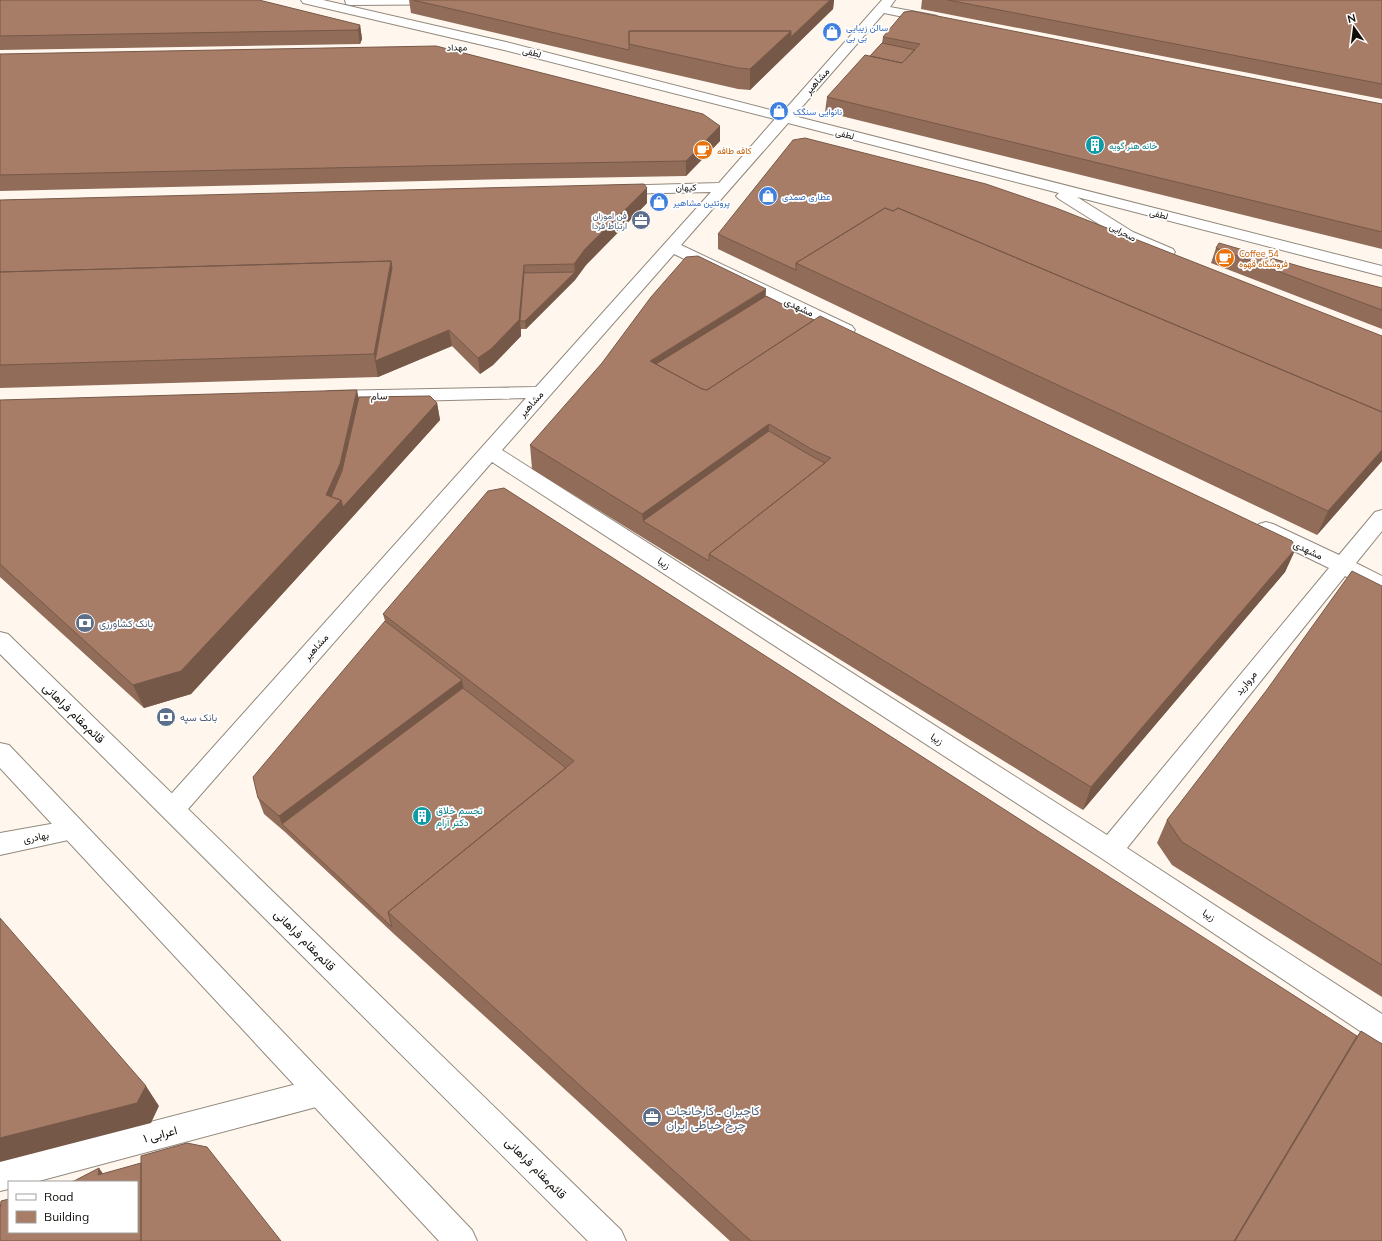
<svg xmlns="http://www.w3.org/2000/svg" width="1382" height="1241" font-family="Mulish,Vazirmatn,sans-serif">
<rect width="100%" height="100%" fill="#fff6ed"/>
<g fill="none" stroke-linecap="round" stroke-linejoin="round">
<defs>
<path id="street" d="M 301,0 L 323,0 L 506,42 L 782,113 L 882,0 L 895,0 L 890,7 L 933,15 L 937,16 L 939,19 L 937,22 L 933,23 L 884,13 L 794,116 L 1382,266 L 1382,276 L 1077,197 L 1133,232 L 1173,249 L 1175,252 L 1173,255 L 1167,257 L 1121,238 L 1059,199 L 1056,196 L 1059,193 L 788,123 L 681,245 L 852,326 L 855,330 L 852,334 L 846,335 L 840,334 L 674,254 L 502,450 L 1107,835 L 1329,568 L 1259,534 L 1256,529 L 1259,524 L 1266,522 L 1273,524 L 1339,555 L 1375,512 L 1382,510 L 1382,531 L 1356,563 L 1382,576 L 1382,593 L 1345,576 L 1127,848 L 1382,1014 L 1382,1043 L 1372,1039 L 1101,858 L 492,462 L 182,816 L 173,819 L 164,816 L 161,809 L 164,802 L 526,398 L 329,403 L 322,401 L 320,397 L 322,393 L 329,391 L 536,387 L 711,192 L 617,194 L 612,192 L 609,189 L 612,186 L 719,183 L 775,119 L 504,50 L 303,3 Z
M 345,0 L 499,0 L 497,3 L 493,4 L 350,5 L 346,4 Z
M 73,820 L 82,823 L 86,830 L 82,837 L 0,855 L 0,833 Z
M 320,1078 L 330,1082 L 335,1092 L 330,1102 L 320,1106 L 35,1182 L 9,1182 L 9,1189 L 0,1191 L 0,1161 Z"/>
<path id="secondary" d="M 0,632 L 8,634 L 621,1230 L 626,1241 L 588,1241 L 0,654 Z
M 0,743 L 9,745 L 472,1230 L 477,1241 L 439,1241 L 0,768 Z"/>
</defs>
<!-- street casing -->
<use href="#street" stroke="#92897e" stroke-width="2"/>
<!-- secondary casing -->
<use href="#secondary" stroke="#92897e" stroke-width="2"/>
<!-- street -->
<use href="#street" fill="#fff" fill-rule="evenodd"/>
<!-- secondary -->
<use href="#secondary" fill="#fff" fill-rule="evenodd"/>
</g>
<!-- wall -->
<path fill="#906c59" d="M 0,0 L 360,25 L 362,39 L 360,44 L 0,50 Z
M 409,0 L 834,0 L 833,9 L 750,90 L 738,89 L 629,64 L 411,13 Z
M 922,0 L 1382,0 L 1382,99 L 921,9 Z
M 883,37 L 1382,104 L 1382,249 L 825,112 L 827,97 L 870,56 L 882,43 Z
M 0,54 L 720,126 L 720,141 L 686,176 L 515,179 L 0,191 Z
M 647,188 L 647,203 L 586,265 L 575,280 L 526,329 L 521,329 L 521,336 L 493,365 L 480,374 L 452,346 L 378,377 L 0,388 L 0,200 Z
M 718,234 L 1382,336 L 1382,461 L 1317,535 L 718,249 Z
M 1216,248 L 1309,269 L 1382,288 L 1382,329 L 1211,263 Z
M 766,296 L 814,320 L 1296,548 L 1285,572 L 1083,810 L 532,469 L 530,445 Z
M 359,397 L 437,403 L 440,420 L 347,523 L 191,694 L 144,708 L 0,577 L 0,400 Z
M 1382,586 L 1382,997 L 1172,865 L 1157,843 L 1167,820 Z
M 383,614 L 1357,1036 L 1361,1031 L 1382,1241 L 730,1241 L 523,1051 L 394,934 L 285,832 L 264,814 L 258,798 L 385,621 Z"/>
<!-- shaded-wall -->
<path fill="#765848" d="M 830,0 L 834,0 L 833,9 L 750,90 L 750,69 L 791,31 Z
M 360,25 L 362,39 L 360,44 L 358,30 Z
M 720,126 L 720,141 L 686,176 L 686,161 Z
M 647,188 L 647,203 L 586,265 L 575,280 L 526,329 L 525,321 L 575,272 L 574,264 L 585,249 Z
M 391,261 L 449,330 L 452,346 L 378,377 L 374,354 Z
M 524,265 L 525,281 L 520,321 L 521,329 L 521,336 L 493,365 L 480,374 L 478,358 Z
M 766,289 L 765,312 L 665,375 L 650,361 Z
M 357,390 L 362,414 L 437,403 L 440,420 L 347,523 L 191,694 L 144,708 L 133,685 L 326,495 Z
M 769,424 L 768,447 L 643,521 L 642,514 Z
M 1382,450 L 1382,461 L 1317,535 L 1328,511 Z
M 1296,548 L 1285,572 L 1083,810 L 1091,787 Z
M 462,680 L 465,697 L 282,824 L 279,816 Z
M 146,1086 L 159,1106 L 151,1123 L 0,1162 L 0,1138 Z
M 99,1168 L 109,1182 L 98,1175 Z"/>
<!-- building -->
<path fill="#a87d67" stroke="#765848" d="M 0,0 L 259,0 L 360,25 L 358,30 L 0,36 Z
M 413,0 L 830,0 L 791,37 L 791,31 L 629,31 L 629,50 Z
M 948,0 L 1382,0 L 1382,84 Z
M 912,11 L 1382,104 L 1382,232 L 827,97 L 865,55 L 902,63 L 920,44 L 883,37 L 904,12 Z
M 629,31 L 791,31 L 750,69 L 738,68 L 629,44 Z
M 882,43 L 915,50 L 902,63 L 870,56 Z
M 436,46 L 703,114 L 720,126 L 686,161 L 514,164 L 0,175 L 0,54 Z
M 805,138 L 986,184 L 1056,208 L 1382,336 L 1382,412 L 898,208 L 893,211 L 885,208 L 796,263 L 796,270 L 718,234 L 793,140 Z
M 644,184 L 647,188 L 585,249 L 574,264 L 524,265 L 519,320 L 491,349 L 478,358 L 449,330 L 375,361 L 392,268 L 391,261 L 0,272 L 0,200 Z
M 885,208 L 893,211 L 898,208 L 1382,412 L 1382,450 L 1328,511 L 796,263 Z
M 1219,243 L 1309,269 L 1382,288 L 1382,310 L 1216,248 Z
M 698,256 L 766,289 L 650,361 L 702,389 L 707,390 L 820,316 L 1292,541 L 1296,548 L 1091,787 L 709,554 L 831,458 L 813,450 L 769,424 L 642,514 L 530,445 L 602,363 L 651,297 L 686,257 Z
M 391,261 L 374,354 L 0,365 L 0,272 Z
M 575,272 L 525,321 L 520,321 L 524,273 Z
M 766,296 L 814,320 L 707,390 L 702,389 L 656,364 Z
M 357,390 L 340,464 L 326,495 L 341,500 L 181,671 L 133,685 L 0,564 L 0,400 Z
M 430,396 L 437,403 L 343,507 L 341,500 L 331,497 L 342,471 L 359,397 Z
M 769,431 L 813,457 L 825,463 L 709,554 L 709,561 L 643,521 Z
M 504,488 L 1357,1036 L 1234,1241 L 751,1241 L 519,1030 L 388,912 L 574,761 L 383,614 L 488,491 Z
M 1352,571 L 1382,586 L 1382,965 L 1182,842 L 1167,820 L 1266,691 Z
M 385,621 L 462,680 L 279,816 L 258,798 L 253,777 Z
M 463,688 L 566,768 L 388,912 L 392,927 L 282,824 Z
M 0,918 L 146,1086 L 137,1103 L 0,1138 Z
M 1361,1031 L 1382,1044 L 1382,1241 L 1235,1241 Z
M 187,1143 L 207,1147 L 281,1241 L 141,1241 L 141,1156 Z
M 141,1163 L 141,1241 L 0,1241 L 0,1210 L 1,1201 L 9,1199 L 9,1232 L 137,1232 L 137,1182 L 69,1182 L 74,1181 L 99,1168 L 98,1175 Z"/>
<!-- icons -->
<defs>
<symbol id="shop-disc" viewBox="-11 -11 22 22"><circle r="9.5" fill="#3f7fe0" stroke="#fff"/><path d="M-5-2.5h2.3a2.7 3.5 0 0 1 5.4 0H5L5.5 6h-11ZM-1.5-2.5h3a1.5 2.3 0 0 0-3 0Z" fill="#fff"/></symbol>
<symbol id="building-disc" viewBox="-11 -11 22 22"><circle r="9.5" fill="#0f9aa8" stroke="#fff"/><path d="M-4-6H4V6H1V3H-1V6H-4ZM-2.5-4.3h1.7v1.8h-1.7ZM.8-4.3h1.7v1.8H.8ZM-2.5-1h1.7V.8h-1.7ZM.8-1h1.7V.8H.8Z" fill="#fff"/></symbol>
<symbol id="cafe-disc" viewBox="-11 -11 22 22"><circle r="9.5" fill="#e8710a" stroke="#fff"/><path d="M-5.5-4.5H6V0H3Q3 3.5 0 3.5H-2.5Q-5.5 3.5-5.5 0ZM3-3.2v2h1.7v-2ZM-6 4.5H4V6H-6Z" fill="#fff"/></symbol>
<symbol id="office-disc" viewBox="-11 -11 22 22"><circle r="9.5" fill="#5c6f8a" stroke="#fff"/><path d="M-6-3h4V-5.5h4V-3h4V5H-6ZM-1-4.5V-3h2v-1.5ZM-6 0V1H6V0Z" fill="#fff"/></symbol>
<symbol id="bank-disc" viewBox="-11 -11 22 22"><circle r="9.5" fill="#5c6f8a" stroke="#fff"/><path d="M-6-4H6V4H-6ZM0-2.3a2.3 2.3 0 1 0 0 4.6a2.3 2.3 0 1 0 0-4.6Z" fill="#fff"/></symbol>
</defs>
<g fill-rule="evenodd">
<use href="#shop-disc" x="821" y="21" width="22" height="22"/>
<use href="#shop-disc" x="768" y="100" width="22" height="22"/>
<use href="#building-disc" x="1084" y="134" width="22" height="22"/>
<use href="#cafe-disc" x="692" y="139" width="22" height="22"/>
<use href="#shop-disc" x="757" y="185" width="22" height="22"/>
<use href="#shop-disc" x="648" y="191" width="22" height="22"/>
<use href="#office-disc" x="630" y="209" width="22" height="22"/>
<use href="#cafe-disc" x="1214" y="247" width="22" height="22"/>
<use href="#bank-disc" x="74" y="612" width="22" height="22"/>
<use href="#bank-disc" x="155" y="706" width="22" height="22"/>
<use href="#building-disc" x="411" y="805" width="22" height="22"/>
<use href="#office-disc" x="641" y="1106" width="22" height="22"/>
</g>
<g text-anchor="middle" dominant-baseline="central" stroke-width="3.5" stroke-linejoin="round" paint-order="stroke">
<!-- far-shop labels -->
<g font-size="9" fill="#366cbe" stroke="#fff" text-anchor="start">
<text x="846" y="27">سالن زیبایی<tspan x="846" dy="10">بی بی</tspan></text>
<text x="793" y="111">نانوایی سنگک</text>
<text x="782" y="196">عطاری صمدی</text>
<text x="673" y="202">پروتئین مشاهیر</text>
</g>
<!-- far-street labels -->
<g font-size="9" fill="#110e0a" stroke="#fff">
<text transform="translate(457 47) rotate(-1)">مهداد</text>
<text transform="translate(532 52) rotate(15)">لطفی</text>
<text transform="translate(845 134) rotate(14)">لطفی</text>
<text transform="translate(686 187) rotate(-1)">کیهان</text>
<text transform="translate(1159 214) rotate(14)">لطفی</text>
<text transform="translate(1123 232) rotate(29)">صحرایی</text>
</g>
<!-- far-culture labels -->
<g font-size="9" fill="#0d838f" stroke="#fff" text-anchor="start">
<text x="1109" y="145">خانه هنر گویه</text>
</g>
<!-- far-food labels -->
<g font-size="9" fill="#c56008" stroke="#fff" text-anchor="start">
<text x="717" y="150">کافه طافه</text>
<text x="1239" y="253">Coffee 54<tspan x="1239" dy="10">فروشگاه قهوه</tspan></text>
</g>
<!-- far-service labels -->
<g font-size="9" fill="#4e5e75" stroke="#fff" text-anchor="end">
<text x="627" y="215">فن اموزان<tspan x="627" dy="10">ارتباط فردا</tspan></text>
</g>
<!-- street labels -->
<g font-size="10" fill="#110e0a" stroke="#fff">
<text transform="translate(817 81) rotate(-48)">مشاهیر</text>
<text transform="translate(799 307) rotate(25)">مشهدی</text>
<text transform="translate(379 396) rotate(-1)">سام</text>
<text transform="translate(531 404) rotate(-48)">مشاهیر</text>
<text transform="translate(1308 550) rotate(25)">مشهدی</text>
<text transform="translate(664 563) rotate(33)">زیبا</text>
<text transform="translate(316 647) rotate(-48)">مشاهیر</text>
<text transform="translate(1246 683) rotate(-51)">مروارید</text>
<text transform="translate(937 739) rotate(33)">زیبا</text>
<text transform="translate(36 837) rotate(-11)">بهادری</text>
<text transform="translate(1209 915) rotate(33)">زیبا</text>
</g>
<!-- service labels -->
<g font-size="10" fill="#4e5e75" stroke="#fff" text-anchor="start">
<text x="99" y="623">بانک کشاورزی</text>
<text x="180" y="717">بانک سپه</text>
</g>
<!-- culture labels -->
<g font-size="10" fill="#0d838f" stroke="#fff" text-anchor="start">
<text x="436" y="810">تجسم خلاق<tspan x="436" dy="12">دکتر آرام</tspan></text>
</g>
<!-- near-street labels -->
<g font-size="12" fill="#110e0a" stroke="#fff">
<text transform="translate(74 713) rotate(44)">قائم‌مقام فراهانی</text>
<text transform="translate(305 940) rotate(45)">قائم‌مقام فراهانی</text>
<text transform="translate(160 1134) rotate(-15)">اعرابی ۱</text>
<text transform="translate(536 1168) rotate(45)">قائم‌مقام فراهانی</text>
</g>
<!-- near-service labels -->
<g font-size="12" fill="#4e5e75" stroke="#fff" text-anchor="start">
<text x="666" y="1110">کاچیران ـ کارخانجات<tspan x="666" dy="14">چرخ خیاطی ایران</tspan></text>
</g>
</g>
<!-- legend -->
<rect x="8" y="1181" width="130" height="52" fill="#ffffff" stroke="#a09f9d"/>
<rect x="16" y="1194" width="20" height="6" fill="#ffffff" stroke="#a09f9d"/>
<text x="44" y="1201" font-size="12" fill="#110e0a">Road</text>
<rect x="16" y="1211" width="20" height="12" fill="#a87d67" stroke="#a09f9d"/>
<text x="44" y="1221" font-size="12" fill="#110e0a">Building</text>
<!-- north arrow -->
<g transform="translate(1354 28) rotate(346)" stroke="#ffffff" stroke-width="3" paint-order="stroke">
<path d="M0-3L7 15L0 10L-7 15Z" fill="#110e0a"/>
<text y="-6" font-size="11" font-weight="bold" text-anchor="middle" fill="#110e0a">N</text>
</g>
</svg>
